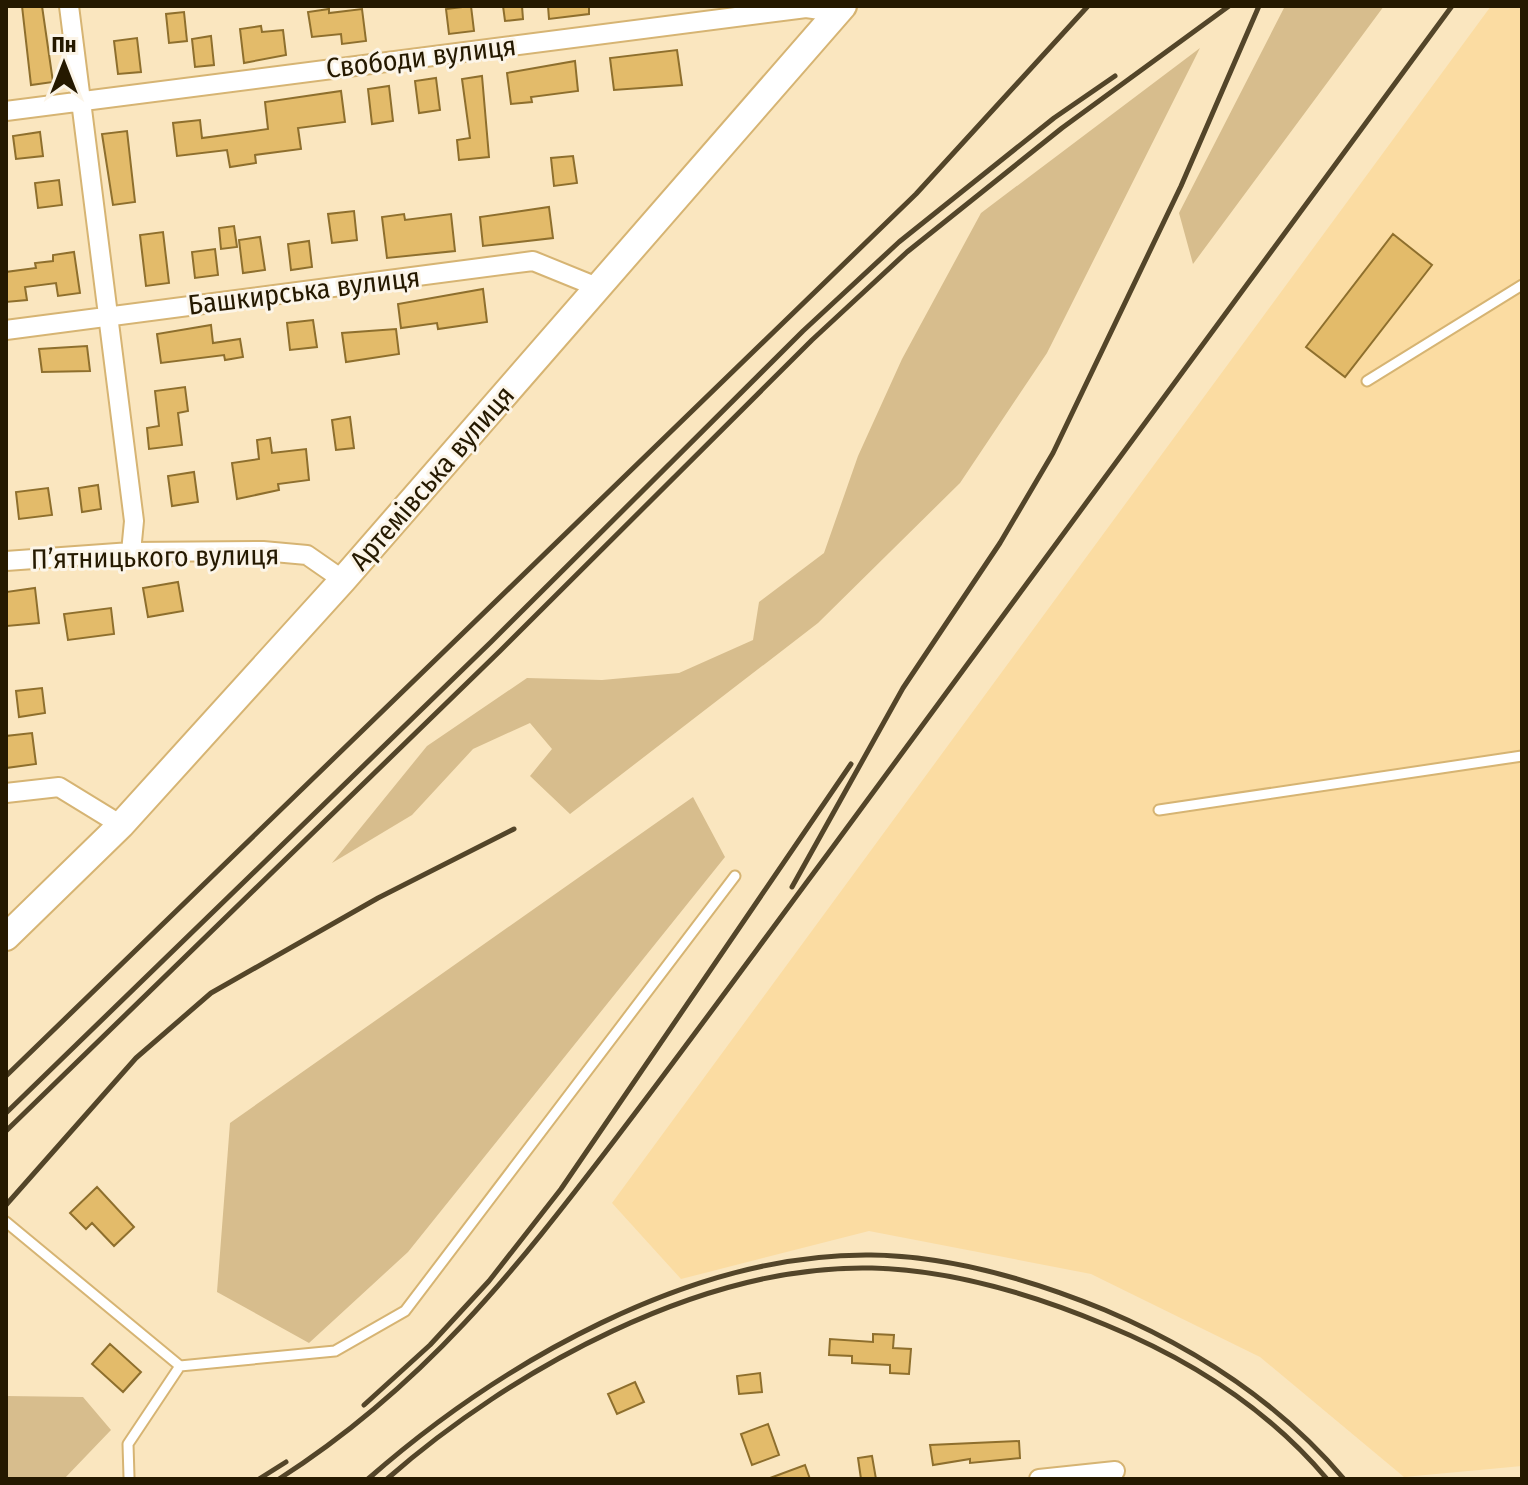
<svg xmlns="http://www.w3.org/2000/svg" width="1528" height="1485" font-family="'Fira Sans Condensed',sans-serif">
<rect width="100%" height="100%" fill="#fae6bf"/>
<!-- built -->
<path fill="#fbdca2" d="M 1491,6 L 1522,6 L 1522,1466 L 1404,1477 L 1260,1357 L 1091,1274 L 869,1231 L 681,1279 L 612,1203 Z"/>
<!-- green -->
<path fill="#d7bd8d" d="M 1285,6 L 1384,6 L 1193,264 L 1179,213 Z
M 1200,48 L 1047,353 L 960,483 L 818,623 L 570,814 L 530,776 L 552,749 L 530,723 L 473,749 L 412,815 L 332,863 L 427,746 L 527,678 L 602,680 L 679,673 L 753,640 L 759,602 L 824,553 L 858,456 L 902,359 L 981,213 Z
M 693,797 L 725,857 L 408,1252 L 309,1343 L 217,1292 L 230,1123 Z
M 6,1396 L 83,1397 L 111,1430 L 64,1479 L 6,1479 Z"/>
<!-- building -->
<path fill="#e3bb6a" stroke="#8e6f2d" stroke-width="2" d="M 22,6 L 42,6 L 53,82 L 31,85 Z
M 471,6 L 474,31 L 449,34 L 446,9 Z
M 503,6 L 522,6 L 523,19 L 505,21 Z
M 548,6 L 589,6 L 589,14 L 549,19 Z
M 329,9 L 329,13 L 362,9 L 366,41 L 342,44 L 341,34 L 312,37 L 308,12 Z
M 184,12 L 187,41 L 169,43 L 166,14 Z
M 261,26 L 262,32 L 283,30 L 286,55 L 244,63 L 240,29 Z
M 211,36 L 214,65 L 195,67 L 192,39 Z
M 137,38 L 141,72 L 118,74 L 114,41 Z
M 677,50 L 682,85 L 614,90 L 610,58 Z
M 575,61 L 578,91 L 531,97 L 532,102 L 511,104 L 507,73 Z
M 482,76 L 489,157 L 459,160 L 457,140 L 470,138 L 462,79 Z
M 436,78 L 440,110 L 419,113 L 415,81 Z
M 389,86 L 393,121 L 372,124 L 368,89 Z
M 341,91 L 345,122 L 298,128 L 301,149 L 255,155 L 256,163 L 230,167 L 227,150 L 177,156 L 173,123 L 200,120 L 202,138 L 268,129 L 265,102 Z
M 127,131 L 135,202 L 113,205 L 102,134 Z
M 40,132 L 43,156 L 16,159 L 13,136 Z
M 573,156 L 577,183 L 554,186 L 551,158 Z
M 59,180 L 62,205 L 38,208 L 35,183 Z
M 549,207 L 553,238 L 483,246 L 480,217 Z
M 354,211 L 357,240 L 332,243 L 328,214 Z
M 404,214 L 405,220 L 451,214 L 455,251 L 387,258 L 382,217 Z
M 234,226 L 237,247 L 221,249 L 219,228 Z
M 163,232 L 169,283 L 146,286 L 140,235 Z
M 1393,234 L 1432,265 L 1345,377 L 1306,347 Z
M 260,237 L 265,270 L 243,273 L 239,240 Z
M 309,241 L 312,267 L 291,270 L 288,244 Z
M 215,249 L 218,275 L 195,278 L 192,252 Z
M 74,252 L 80,293 L 58,296 L 56,283 L 25,287 L 27,300 L 6,302 L 6,272 L 36,268 L 35,263 L 53,261 L 53,255 Z
M 483,289 L 487,322 L 438,329 L 437,323 L 401,328 L 398,304 Z
M 313,320 L 317,347 L 290,350 L 287,323 Z
M 211,325 L 213,343 L 240,339 L 243,357 L 225,360 L 224,355 L 161,363 L 157,334 Z
M 396,329 L 399,354 L 346,362 L 342,333 Z
M 87,346 L 90,371 L 42,372 L 39,349 Z
M 185,387 L 188,411 L 178,413 L 182,445 L 149,449 L 147,428 L 159,426 L 155,391 Z
M 350,417 L 354,448 L 336,450 L 332,420 Z
M 270,438 L 272,453 L 306,449 L 309,480 L 278,484 L 279,490 L 237,499 L 232,463 L 259,459 L 257,440 Z
M 194,472 L 198,502 L 172,506 L 168,476 Z
M 98,485 L 101,509 L 82,512 L 79,488 Z
M 48,488 L 52,515 L 19,519 L 16,492 Z
M 178,582 L 183,611 L 148,617 L 143,588 Z
M 35,588 L 39,623 L 7,626 L 6,592 Z
M 111,608 L 114,634 L 68,640 L 64,614 Z
M 42,688 L 45,713 L 19,717 L 16,691 Z
M 32,733 L 36,764 L 6,768 L 6,736 Z
M 97,1187 L 134,1227 L 114,1246 L 92,1223 L 86,1229 L 70,1213 Z
M 873,1334 L 894,1335 L 893,1348 L 911,1349 L 909,1374 L 890,1373 L 890,1365 L 852,1363 L 852,1356 L 829,1355 L 830,1339 L 873,1342 Z
M 110,1344 L 141,1372 L 123,1392 L 92,1364 Z
M 760,1373 L 762,1392 L 739,1394 L 737,1376 Z
M 635,1382 L 644,1402 L 617,1414 L 608,1394 Z
M 768,1424 L 779,1455 L 752,1465 L 741,1434 Z
M 1019,1441 L 1020,1458 L 970,1463 L 970,1459 L 933,1465 L 930,1445 Z
M 872,1456 L 876,1479 L 861,1479 L 858,1458 Z
M 805,1465 L 810,1479 L 770,1479 L 770,1478 Z"/>
<g fill="none" stroke-linecap="round" stroke-linejoin="round">
<defs>
<path id="lane" d="M 1367,381 L 1522,285
M 1159,810 L 1522,756
M 6,1222 L 180,1366 L 335,1351 L 405,1311 L 735,876
M 129,1477 L 128,1444 L 180,1366"/>
<path id="street" d="M 69,6 L 134,521 L 131,552
M 6,111 L 806,8 L 828,11 L 835,16
M 6,330 L 533,261 L 597,287
M 6,561 L 131,552 L 263,551 L 307,555 L 343,580
M 6,793 L 59,787 L 121,825
M 1039,1479 L 1115,1471"/>
<path id="secondary" d="M 6,937 L 121,825 L 343,580 L 843,6"/>
</defs>
<!-- lane casing -->
<use href="#lane" stroke="#d6b473" stroke-width="13"/>
<!-- street casing -->
<use href="#street" stroke="#d6b473" stroke-width="22"/>
<!-- secondary casing -->
<use href="#secondary" stroke="#d6b473" stroke-width="30"/>
<!-- lane -->
<use href="#lane" stroke="#fff" stroke-width="9"/>
<!-- street -->
<use href="#street" stroke="#fff" stroke-width="18"/>
<!-- secondary -->
<use href="#secondary" stroke="#fff" stroke-width="26"/>
<!-- rail -->
<path stroke="#534529" stroke-width="5" d="M 792,887 L 903,688 L 1000,543 L 1053,453 L 1181,186 L 1259,6
M 6,1076 L 916,194 L 1088,6
M 6,1113 L 491,642 L 803,331 L 899,242 L 1054,118 L 1115,76
M 6,1131 L 500,651 L 812,340 L 907,252 L 1062,128 L 1229,6
M 6,1205 L 136,1058 L 211,993 L 378,898 L 514,829
M 364,1405 L 430,1345 L 489,1281 L 561,1189 L 851,764
M 259,1479 L 286,1462
M 279,1479 C 424,1386 514,1272 617,1137 C 688,1044 757,949 827,855 C 1035,572 1243,289 1452,6
M 368,1479 C 499,1364 690,1253 871,1255 C 950,1256 1032,1280 1105,1310 C 1197,1349 1279,1402 1344,1479
M 387,1479 C 511,1370 702,1264 872,1268 C 952,1270 1032,1294 1106,1325 C 1189,1359 1268,1409 1327,1479"/>
</g>
<g text-anchor="middle" dominant-baseline="central" stroke-width="6" stroke-linejoin="round" paint-order="stroke">
<!-- street labels -->
<g font-size="28" fill="#251900" stroke="#fcf5e8">
<text transform="translate(421 57) rotate(-7)">Свободи вулиця</text>
<text transform="translate(304 291) rotate(-7)">Башкирська вулиця</text>
<text transform="translate(432 478) rotate(-49)">Артемівська вулиця</text>
<text transform="translate(155 557) rotate(-1)">П’ятницького вулиця</text>
</g>
</g>
<!-- border -->
<rect width="1528" height="1485" fill="none" stroke="#251900" stroke-width="16"/>
<!-- north arrow -->
<g transform="translate(64 64)" stroke="#fcf5e8" stroke-width="6" paint-order="stroke">
<path d="M0-6L14 30L0 20L-14 30Z" fill="#251900"/>
<text y="-12" font-size="22" font-weight="bold" text-anchor="middle" fill="#251900">Пн</text>
</g>
</svg>
